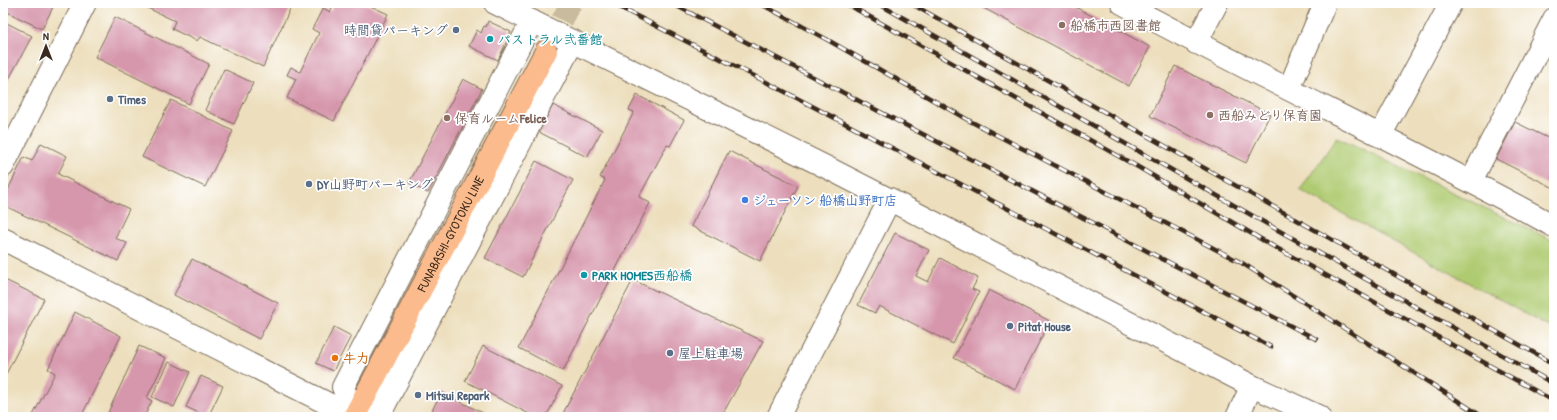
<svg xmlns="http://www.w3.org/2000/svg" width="1557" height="420" font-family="'Patrick Hand','Klee One',sans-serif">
<rect width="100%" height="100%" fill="#fff"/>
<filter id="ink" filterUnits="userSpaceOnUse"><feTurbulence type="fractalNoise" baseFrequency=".025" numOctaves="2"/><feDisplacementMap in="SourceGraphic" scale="8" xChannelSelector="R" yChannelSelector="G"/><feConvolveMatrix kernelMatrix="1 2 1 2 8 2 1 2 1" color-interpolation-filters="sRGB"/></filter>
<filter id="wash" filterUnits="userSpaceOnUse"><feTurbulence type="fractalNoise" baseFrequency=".012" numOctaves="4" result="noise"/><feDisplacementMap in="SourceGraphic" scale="16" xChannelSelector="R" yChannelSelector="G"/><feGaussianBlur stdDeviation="0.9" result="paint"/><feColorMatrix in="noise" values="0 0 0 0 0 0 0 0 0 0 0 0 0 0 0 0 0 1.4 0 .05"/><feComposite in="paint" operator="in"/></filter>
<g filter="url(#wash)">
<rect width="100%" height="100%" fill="#eddfbd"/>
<!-- green -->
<path fill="#afcb71" stroke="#757a48" d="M 1337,137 L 1554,241 L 1554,330 L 1300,190 Z"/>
<g id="blocks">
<!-- building -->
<path fill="#d696ac" d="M 3,3 L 55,3 L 42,29 L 3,10 Z
M 137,3 L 282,3 L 291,7 L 263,67 L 200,37 L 197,41 L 172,29 L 175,21 Z
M 334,3 L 364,3 L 388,14 L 334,121 L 287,98 L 296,79 L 287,75 L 291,67 L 300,72 L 319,33 L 312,29 L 323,8 L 330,12 Z
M 974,3 L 1068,3 L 1150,47 L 1129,86 Z
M 115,17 L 209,64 L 189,104 L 95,57 Z
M 3,21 L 32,36 L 3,90 Z
M 488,21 L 511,32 L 498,60 L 469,46 L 477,30 L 481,33 L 484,26 L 486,27 Z
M 1175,66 L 1270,114 L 1246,163 L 1150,116 Z
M 224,69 L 253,83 L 234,124 L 205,110 Z
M 463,79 L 482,89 L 428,193 L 409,183 Z
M 637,95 L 684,120 L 670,146 L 667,145 L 639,197 L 650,203 L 563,371 L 519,348 L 605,180 L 600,177 L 634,112 L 629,110 Z
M 171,100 L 233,131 L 205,187 L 142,157 Z
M 553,105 L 602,130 L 587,157 L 539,132 Z
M 1515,122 L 1554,141 L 1554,188 L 1496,159 Z
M 41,143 L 67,156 L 58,174 L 129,209 L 115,238 L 127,243 L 118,261 L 3,205 L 3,200 L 24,157 L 32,161 Z
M 729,151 L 798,186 L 760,261 L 691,226 Z
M 536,161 L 573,180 L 523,277 L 485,258 Z
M 895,233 L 929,250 L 916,276 L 928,282 L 940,258 L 978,278 L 972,289 L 979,292 L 953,344 L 879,306 L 875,313 L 858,305 Z
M 192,259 L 278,303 L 259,339 L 174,295 Z
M 3,279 L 44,299 L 3,380 Z
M 633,280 L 763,341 L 721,417 L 561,417 Z
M 989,290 L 1050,321 L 1015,389 L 954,358 Z
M 75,312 L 121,336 L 81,417 L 32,417 L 55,373 L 48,369 Z
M 334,327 L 351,336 L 333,371 L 316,363 Z
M 139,346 L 166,358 L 147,398 L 152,401 L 144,417 L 106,417 Z
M 483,346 L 562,386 L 546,417 L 535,417 L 465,381 Z
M 169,362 L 190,372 L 174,407 L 152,397 Z
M 201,376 L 223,386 L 208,417 L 186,407 Z
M 441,392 L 491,417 L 429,417 Z"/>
</g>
</g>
<g filter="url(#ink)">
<use href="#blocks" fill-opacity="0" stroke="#796956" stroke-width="1"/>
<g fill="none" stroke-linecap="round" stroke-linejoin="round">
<!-- major-tunnel -->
<path stroke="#c9bb9d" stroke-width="22" stroke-dasharray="22 11" stroke-linecap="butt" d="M 547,50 L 571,3"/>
<defs>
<path id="minor" d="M 495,3 L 828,168 L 1252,386 L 1320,417
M 1122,3 C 1264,80 1412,148 1554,226
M 532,21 L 343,387 L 354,417 L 383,408 L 573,41
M 1196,43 L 1217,3
M 1289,89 L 1325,3
M 1380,136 L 1451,3
M 3,166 L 85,3
M 1471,181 L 1554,19
M 3,239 L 354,417
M 778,417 L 890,199
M 1237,417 L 1252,386"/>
<g id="major">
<path id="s1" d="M 354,417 L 546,51"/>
</g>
</defs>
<!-- minor casing -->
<use href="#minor" stroke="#796956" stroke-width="24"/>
<!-- major casing -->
<use href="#major" stroke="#796956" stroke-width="24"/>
<!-- minor -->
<use href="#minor" stroke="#fff" stroke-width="22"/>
<!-- major -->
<use href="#major" stroke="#fbbb8c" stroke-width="22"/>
<defs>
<path id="rail" d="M 611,3 L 772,85 L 1271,347
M 671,3 L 1316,339
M 759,3 L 826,39 L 968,120 L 1242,263 L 1483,417
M 845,3 L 1138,167 L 1271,245 L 1554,401
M 877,3 L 1276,229 L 1554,384
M 910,3 L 1554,364"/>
</defs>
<!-- rail casing -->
<use href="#rail" stroke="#3b2a1e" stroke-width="4.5"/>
<!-- rail -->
<use href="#rail" stroke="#fff" stroke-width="3" stroke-dasharray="9" stroke-linecap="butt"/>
</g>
</g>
<!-- markers -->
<g fill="#8d6e63" stroke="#fff" stroke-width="1.5">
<circle cx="1062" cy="25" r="4"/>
<circle cx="1210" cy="115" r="4"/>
<circle cx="447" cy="118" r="4"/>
</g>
<g fill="#5c6f8a" stroke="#fff" stroke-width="1.5">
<circle cx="456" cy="30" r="4"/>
<circle cx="110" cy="99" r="4"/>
<circle cx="309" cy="184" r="4"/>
<circle cx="1010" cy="326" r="4"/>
<circle cx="670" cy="353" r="4"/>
<circle cx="418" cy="395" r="4"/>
</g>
<g fill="#0f9aa8" stroke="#fff" stroke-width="1.5">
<circle cx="490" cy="39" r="4"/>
<circle cx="584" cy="275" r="4"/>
</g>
<circle fill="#3f7fe0" stroke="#fff" stroke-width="1.5" cx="745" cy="200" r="4"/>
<circle fill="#e8710a" stroke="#fff" stroke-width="1.5" cx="335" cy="358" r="4"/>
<g text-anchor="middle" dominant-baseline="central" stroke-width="3.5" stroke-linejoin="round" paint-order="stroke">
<!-- education labels -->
<g font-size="13" font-weight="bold" fill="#785e54" stroke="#fff" text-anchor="start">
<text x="1070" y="25">船橋市西図書館</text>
<text x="1218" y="115">西船みどり保育園</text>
<text x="455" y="118">保育ルームFelice</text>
</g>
<!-- service labels -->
<g font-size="13" font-weight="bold" fill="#4e5e75" stroke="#fff" text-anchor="start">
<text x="448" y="30" text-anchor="end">時間貸パーキング</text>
<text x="118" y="99">Times</text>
<text x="317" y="184">DY山野町パーキング</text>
<text x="1018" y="326">Pitat House</text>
<text x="678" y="353">屋上駐車場</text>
<text x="426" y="395">Mitsui Repark</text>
</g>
<!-- culture labels -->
<g font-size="13" font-weight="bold" fill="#0d838f" stroke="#fff" text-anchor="start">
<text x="498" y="39">パストラル弐番館</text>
<text x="592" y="275">PARK HOMES西船橋</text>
</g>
<!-- shop labels -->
<g font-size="13" font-weight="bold" fill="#366cbe" stroke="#fff" text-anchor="start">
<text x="753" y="200">ジェーソン 船橋山野町店</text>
</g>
<!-- street labels -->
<g font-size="13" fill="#3b2a1e" stroke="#fff">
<text stroke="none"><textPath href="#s1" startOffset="207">FUNABASHI-GYOTOKU LINE</textPath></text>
</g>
<!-- food labels -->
<g font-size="13" font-weight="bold" fill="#c56008" stroke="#fff" text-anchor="start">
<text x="343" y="358">牛力</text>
</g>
</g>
<!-- margin -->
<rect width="1557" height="420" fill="none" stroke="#fff" stroke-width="16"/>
<!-- north arrow -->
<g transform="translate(46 46)" stroke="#ffffff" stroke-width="3" paint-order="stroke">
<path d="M0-3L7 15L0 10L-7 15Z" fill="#3b2a1e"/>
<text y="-6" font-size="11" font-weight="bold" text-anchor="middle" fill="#3b2a1e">N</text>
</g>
</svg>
